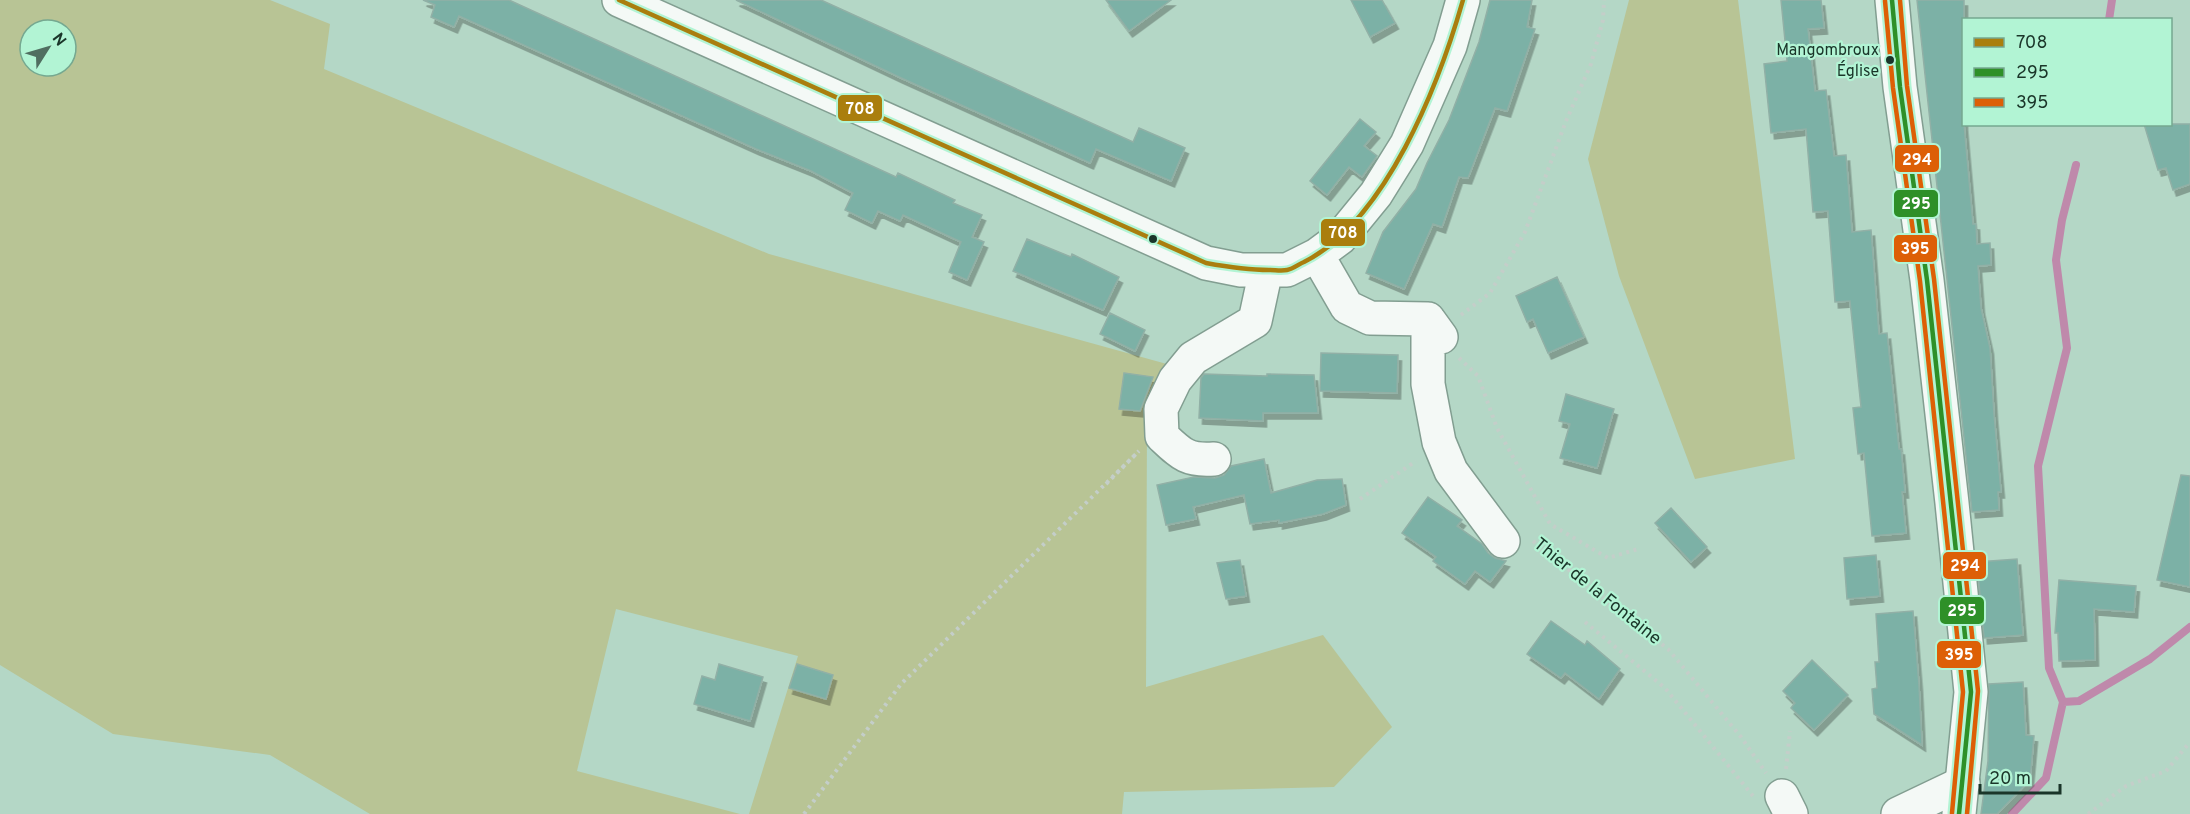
<svg xmlns="http://www.w3.org/2000/svg" width="2190" height="814" font-family="Overpass,sans-serif">
<defs>
<filter id="shadow"><feDropShadow dx="3.5" dy="6" stdDeviation="0" flood-color="#0004"/></filter>
</defs>
<rect width="100%" height="100%" fill="#b4d7c6"/>
<!-- green -->
<path fill="#b8c495" fill-rule="evenodd" d="M 0,0 L 270,0 L 330,24 L 324,69 L 769,254 L 1174,366 L 1147,420 L 1146,687 L 1323,635 L 1392,727 L 1334,787 L 1124,792 L 1122,814 L 749,814 L 798,656 L 616,609 L 577,771 L 740,814 L 370,814 L 270,755 L 113,734 L 0,665 ZM 30,30 L 66,30 L 66,66 L 30,66 Z
M 1629,0 L 1738,0 L 1795,459 L 1695,479 L 1619,276 L 1588,159 Z"/>
<g fill="none" stroke-linecap="round" stroke-linejoin="round">
<!-- stream -->
<path stroke="#bf89ab" stroke-width="8" d="M 2109,20 L 2112,0
M 2063,702 L 2079,701 L 2150,659 L 2190,627
M 2012,814 L 2046,778 L 2063,702 L 2049,668 L 2038,466 L 2067,348 L 2056,260 L 2062,220 L 2076,165"/>
</g>
<!-- building -->
<path fill="#7cb1a6" stroke="#91b0a6" stroke-width="1.5" filter="url(#shadow)" d="M 423,0 L 509,0 L 896,177 L 898,173 L 955,200 L 953,203 L 982,215 L 972,237 L 984,242 L 967,280 L 949,272 L 961,242 L 903,215 L 900,221 L 878,211 L 872,223 L 845,210 L 853,193 L 811,171 L 756,149 L 459,16 L 454,27 L 431,17 L 435,5 Z
M 736,0 L 821,0 L 1133,142 L 1139,128 L 1185,148 L 1171,181 L 1096,149 L 1090,163 L 899,77 Z
M 1106,0 L 1171,0 L 1129,31 Z
M 1351,0 L 1382,0 L 1395,23 L 1370,37 Z
M 1490,0 L 1532,0 L 1527,27 L 1535,29 L 1507,111 L 1495,108 L 1468,178 L 1459,177 L 1442,227 L 1433,224 L 1404,289 L 1366,273 L 1383,232 L 1416,189 L 1427,163 L 1449,120 L 1479,42 Z
M 1781,0 L 1821,0 L 1824,28 L 1808,29 L 1815,91 L 1826,90 L 1834,156 L 1846,155 L 1852,232 L 1871,230 L 1879,334 L 1887,333 L 1899,449 L 1901,449 L 1905,492 L 1902,492 L 1906,533 L 1872,536 L 1864,453 L 1858,454 L 1853,408 L 1861,407 L 1850,301 L 1835,302 L 1828,211 L 1813,212 L 1806,129 L 1771,133 L 1764,64 L 1787,61 Z
M 1917,0 L 1964,0 L 1964,124 L 1973,224 L 1976,224 L 1977,244 L 1990,243 L 1991,265 L 1978,266 L 1981,308 L 1990,348 L 1994,414 L 2001,492 L 1998,492 L 1999,510 L 1972,512 Z
M 1360,119 L 1376,132 L 1364,146 L 1377,156 L 1362,177 L 1349,167 L 1327,195 L 1310,181 Z
M 2144,124 L 2190,124 L 2190,184 L 2173,190 L 2166,168 L 2158,170 Z
M 1027,239 L 1071,257 L 1072,254 L 1119,277 L 1103,310 L 1013,271 Z
M 1557,277 L 1584,337 L 1548,353 L 1533,319 L 1527,322 L 1516,296 Z
M 1110,313 L 1145,330 L 1135,351 L 1100,334 Z
M 1321,353 L 1398,355 L 1397,393 L 1320,391 Z
M 1124,373 L 1153,377 L 1140,411 L 1119,409 Z
M 1204,374 L 1267,376 L 1267,374 L 1314,375 L 1318,413 L 1263,413 L 1263,421 L 1199,418 L 1201,378 Z
M 1566,394 L 1614,409 L 1597,468 L 1560,458 L 1570,424 L 1559,421 Z
M 1264,459 L 1271,493 L 1317,480 L 1342,479 L 1346,505 L 1323,514 L 1279,523 L 1279,520 L 1250,524 L 1244,495 L 1193,507 L 1196,519 L 1166,525 L 1157,485 L 1194,477 L 1215,478 L 1224,475 L 1231,466 Z
M 2181,475 L 2190,476 L 2190,587 L 2157,580 Z
M 1428,497 L 1462,520 L 1457,526 L 1482,544 L 1488,553 L 1495,558 L 1506,561 L 1490,582 L 1475,571 L 1465,584 L 1433,561 L 1436,557 L 1402,533 Z
M 1671,508 L 1707,547 L 1691,562 L 1655,523 Z
M 1876,555 L 1880,596 L 1847,599 L 1844,558 Z
M 2017,559 L 2023,635 L 1984,638 L 1977,562 Z
M 1240,560 L 1246,596 L 1226,599 L 1217,563 Z
M 2059,580 L 2136,586 L 2134,612 L 2094,609 L 2095,660 L 2059,661 L 2058,633 L 2055,633 Z
M 1913,611 L 1919,685 L 1922,745 L 1874,714 L 1872,689 L 1877,688 L 1875,662 L 1879,662 L 1876,614 Z
M 1551,621 L 1585,645 L 1587,641 L 1620,669 L 1599,699 L 1565,673 L 1561,678 L 1527,654 Z
M 1812,660 L 1848,695 L 1814,730 L 1791,708 L 1795,703 L 1783,691 Z
M 719,664 L 763,677 L 750,721 L 694,704 L 702,676 L 715,680 Z
M 797,664 L 833,675 L 826,699 L 789,688 Z
M 2023,682 L 2026,735 L 2034,736 L 2030,780 L 1997,814 L 1981,814 L 1988,761 L 1989,684 Z"/>
<g fill="none" stroke-linecap="round" stroke-linejoin="round">
<defs>
<path id="minor" d="M 619,0 L 1206,263 L 1241,270 L 1287,270 L 1317,255 L 1340,238 L 1376,194 L 1407,144 L 1450,46 L 1463,0
M 1317,255 L 1347,307 L 1370,318 L 1428,319 L 1441,337
M 1428,319 L 1428,384 L 1439,442 L 1451,471 L 1503,541
M 1214,459 C 1187,461 1181,454 1162,436 L 1161,409 L 1175,380 L 1193,358 L 1255,321 L 1266,270
M 1782,796 L 1791,814
M 1898,814 L 1963,783"/>
<path id="major" d="M 1892,0 L 1900,87 L 1927,280 L 1952,503 L 1971,692 L 1959,814"/>
</defs>
<!-- minor casing -->
<use href="#minor" stroke="#829e91" stroke-width="36"/>
<!-- major casing -->
<use href="#major" stroke="#829e91" stroke-width="36"/>
<!-- path -->
<path stroke="#c4cec9" stroke-width="4" stroke-dasharray="3 4.5" stroke-linecap="butt" d="M 1461,315 L 1490,293 L 1525,232 L 1566,121 L 1591,64 L 1603,20 L 1604,0
M 1459,358 L 1478,376 L 1497,428 L 1550,524 L 1608,558 L 1638,549
M 1106,484 L 1139,451
M 1360,499 L 1416,461
M 1533,541 L 1668,649 L 1741,737 L 1766,773
M 1585,622 L 1665,688 L 1753,796
M 1786,769 L 1790,731
M 804,814 L 901,684 L 1138,452
M 2088,814 L 2126,786 L 2166,771 L 2190,742"/>
<!-- minor -->
<use href="#minor" stroke="#f4f9f6" stroke-width="33"/>
<!-- major -->
<use href="#major" stroke="#f4f9f6" stroke-width="33"/>
<defs>
<path id="bus-1" d="M 619,0 L 1206,263 C 1228,267 1247,270 1269,270 C 1275,270 1282,271 1287,270 C 1293,269 1299,264 1304,262 C 1386,221 1439,84 1463,0"/>
<path id="bus-2" d="M 1892,0 L 1900,87 L 1927,280 L 1971,692 L 1959,814"/>
<path id="bus-3" d="M 1885,1 L 1893,88 L 1920,281 L 1963,692 L 1952,813"/>
<path id="bus-4" d="M 1900,0 L 1907,86 L 1934,279 L 1978,691 L 1967,814"/>
</defs>
<!-- bus-1 casing -->
<use href="#bus-1" stroke="#b2f4d4" stroke-width="9"/>
<!-- bus-2 casing -->
<use href="#bus-2" stroke="#b2f4d4" stroke-width="9"/>
<!-- bus-3 casing -->
<use href="#bus-3" stroke="#b2f4d4" stroke-width="9"/>
<!-- bus-4 casing -->
<use href="#bus-4" stroke="#b2f4d4" stroke-width="9"/>
<!-- bus-1 -->
<use href="#bus-1" stroke="#aa7e0e" stroke-width="4.5"/>
<!-- bus-2 -->
<use href="#bus-2" stroke="#2e9028" stroke-width="4.5"/>
<!-- bus-3 -->
<use href="#bus-3" stroke="#dd5f06" stroke-width="4.5"/>
<!-- bus-4 -->
<use href="#bus-4" stroke="#dd5f06" stroke-width="4.5"/>
</g>
<!-- markers -->
<g fill="#1a3529" stroke="#b2f4d4" stroke-width="2">
<circle cx="1890" cy="60" r="5"/>
<circle cx="1153" cy="239" r="5"/>
</g>
<g text-anchor="middle" dominant-baseline="central" stroke-width="4.5" stroke-linejoin="round" paint-order="stroke">
<!-- bus labels -->
<g font-size="16" fill="#1a3529" stroke="#b2f4d4" text-anchor="end">
<text x="1879" y="51">Mangombroux<tspan x="1879" dy="21">Église</tspan></text>
</g>
<!-- street labels -->
<g font-size="18" fill="#1a3529" stroke="#b2f4d4">
<text transform="translate(1597 592) rotate(39)">Thier de la Fontaine</text>
</g>
</g>
<g stroke="#b2f4d4" stroke-width="2">
<rect x="837" y="94" width="46" height="28" rx="6" fill="#aa7e0e"/>
<rect x="1894" y="144" width="46" height="29" rx="6" fill="#dd5f06"/>
<rect x="1893" y="189" width="46" height="29" rx="6" fill="#2e9028"/>
<rect x="1320" y="218" width="46" height="29" rx="6" fill="#aa7e0e"/>
<rect x="1893" y="234" width="45" height="29" rx="6" fill="#dd5f06"/>
<rect x="1942" y="551" width="45" height="29" rx="6" fill="#dd5f06"/>
<rect x="1939" y="596" width="46" height="29" rx="6" fill="#2e9028"/>
<rect x="1936" y="640" width="46" height="29" rx="6" fill="#dd5f06"/>
</g>
<g font-size="16" text-anchor="middle" font-weight="bold" fill="#fff">
<text x="860" y="114">708</text>
<text x="1917" y="165">294</text>
<text x="1916" y="209">295</text>
<text x="1343" y="238">708</text>
<text x="1915" y="254">395</text>
<text x="1965" y="571">294</text>
<text x="1962" y="616">295</text>
<text x="1959" y="660">395</text>
</g>
<!-- legend -->
<rect x="1962" y="18" width="210" height="108" fill="#b2f4d4" stroke="#75a890" stroke-width="1.5"/>
<rect x="1974" y="38" width="30" height="9" fill="#aa7e0e" stroke="#75a890" stroke-width="1.5"/>
<text x="2016" y="48" font-size="18" fill="#1a3529">708</text>
<rect x="1974" y="68" width="30" height="9" fill="#2e9028" stroke="#75a890" stroke-width="1.5"/>
<text x="2016" y="78" font-size="18" fill="#1a3529">295</text>
<rect x="1974" y="98" width="30" height="9" fill="#dd5f06" stroke="#75a890" stroke-width="1.5"/>
<text x="2016" y="108" font-size="18" fill="#1a3529">395</text>
<!-- north arrow -->
<g transform="translate(48 48) rotate(53)"><circle r="28" fill="#b2f4d4" stroke="#75a890" stroke-width="1.5"/>
<path d="M0-4.5L10 22L0 15L-10 22Z" fill="#506e60"/>
<text y="-9" font-size="16" font-weight="bold" text-anchor="middle" fill="#1a3529">N</text>
</g>
<!-- scale -->
<path d="M1980 784v9h80v-9" fill="none" stroke="#1a3529" stroke-width="3"/>
<text x="1989" y="784" font-size="18" fill="#1a3529" stroke="#b2f4d4" stroke-width="4.5" paint-order="stroke">20 m</text>
</svg>
